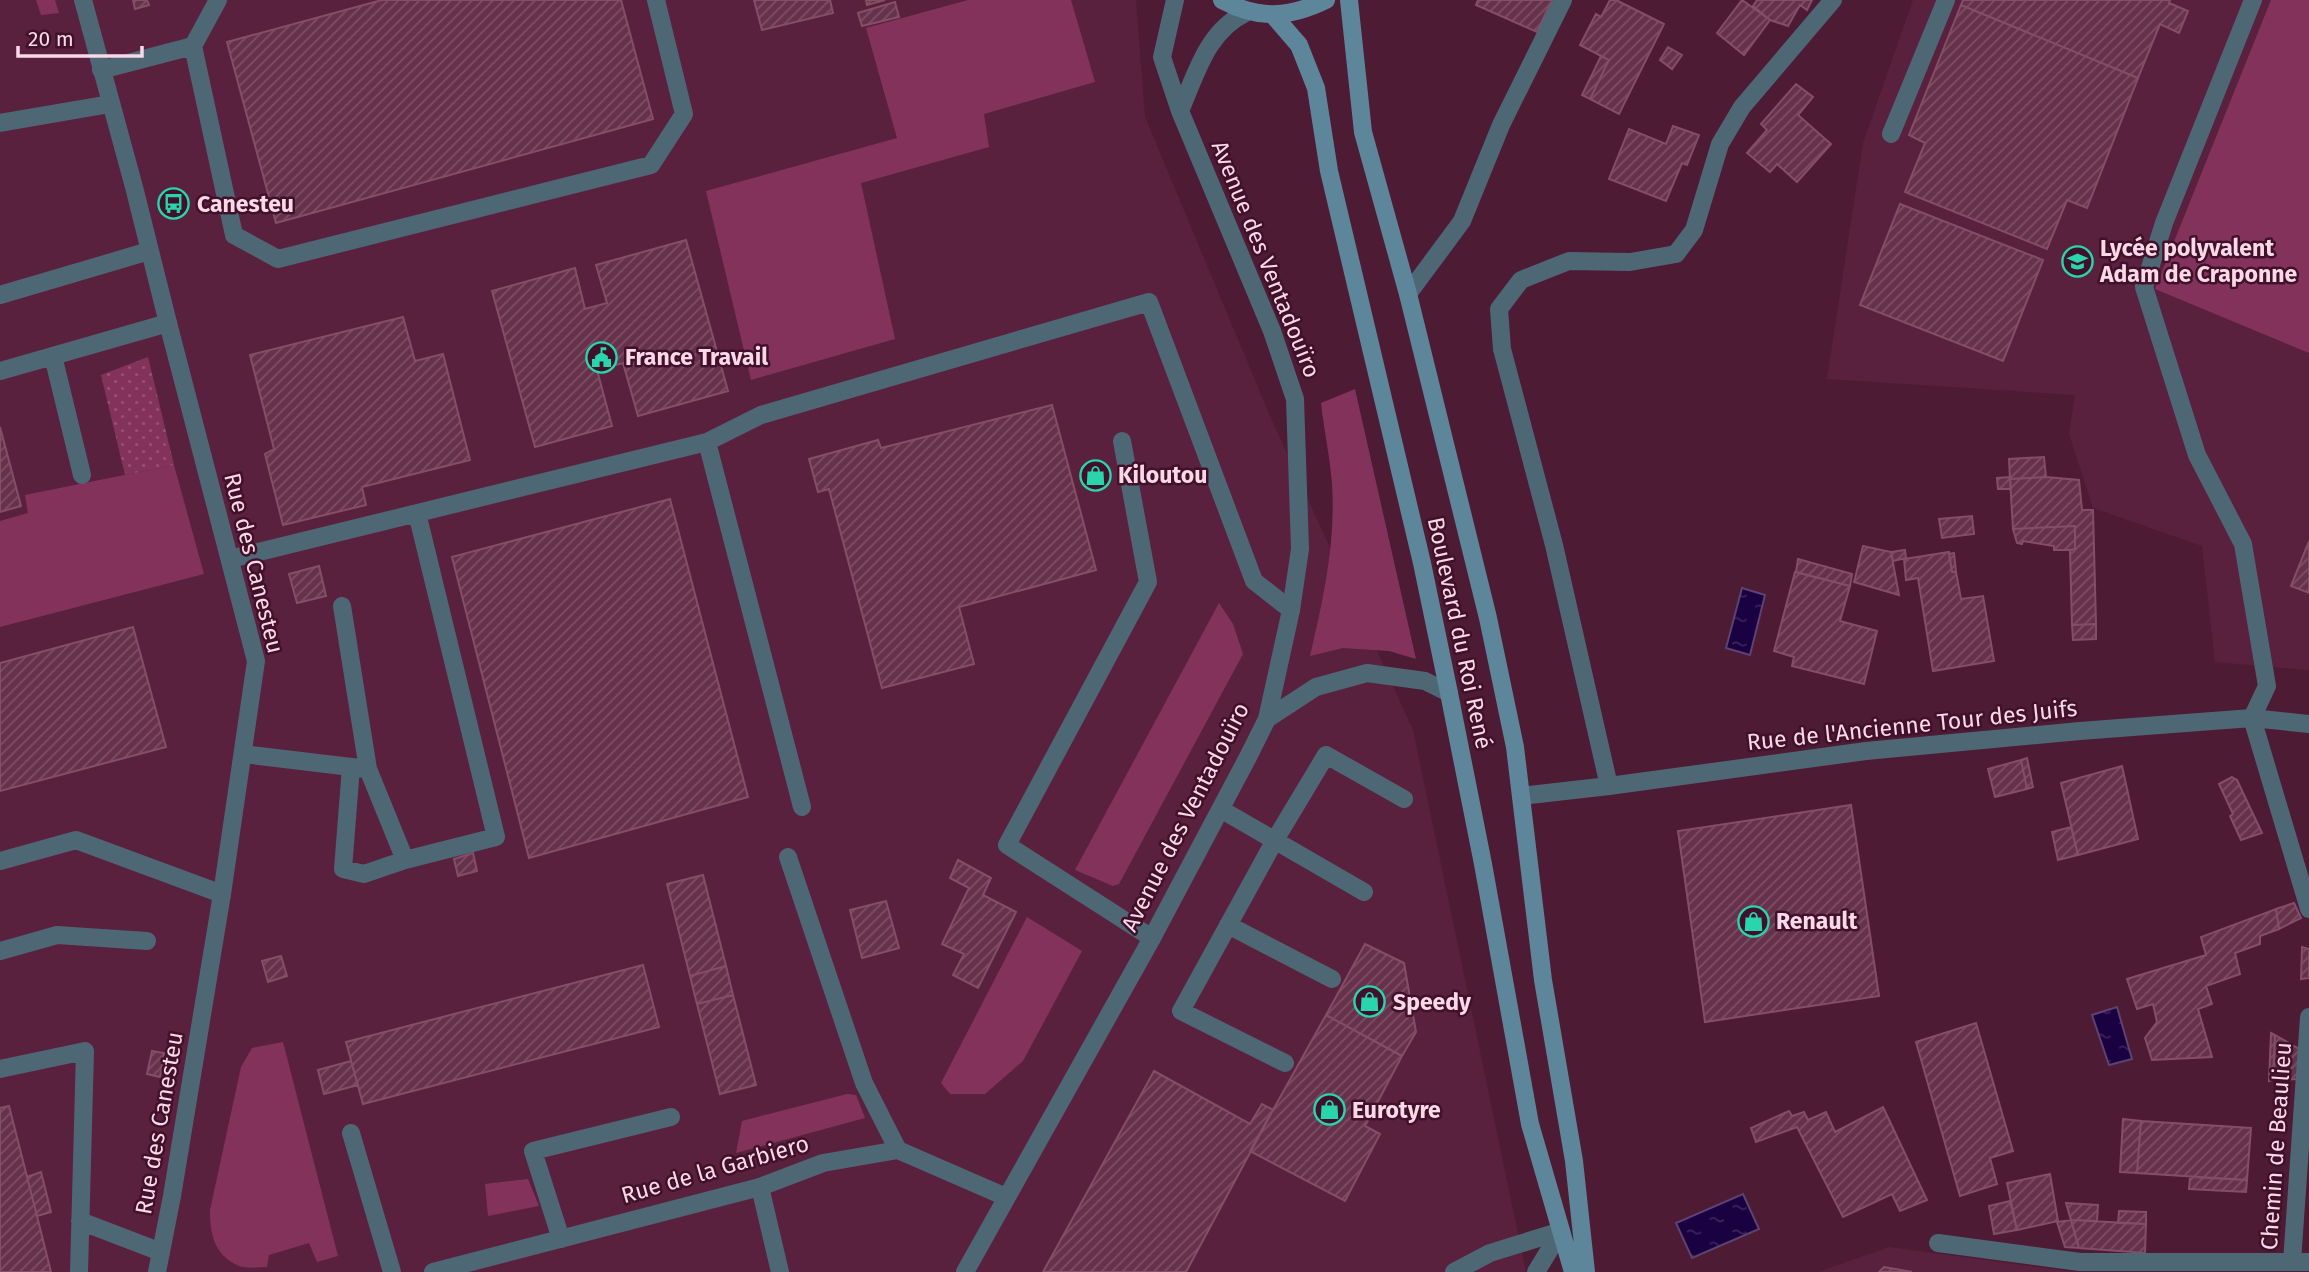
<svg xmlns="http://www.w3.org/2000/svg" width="2309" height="1272" font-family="'Fira Sans',sans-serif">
<defs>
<pattern id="park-dots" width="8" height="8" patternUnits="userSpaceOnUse" patternTransform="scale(1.75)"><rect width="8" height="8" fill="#83335b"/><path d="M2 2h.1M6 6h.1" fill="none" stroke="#955073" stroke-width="1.8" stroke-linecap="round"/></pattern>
<pattern id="water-ripples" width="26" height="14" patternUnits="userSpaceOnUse" patternTransform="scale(1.75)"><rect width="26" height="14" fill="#1a0141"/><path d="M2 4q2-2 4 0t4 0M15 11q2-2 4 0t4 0" fill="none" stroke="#3c255c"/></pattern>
<pattern id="building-hatch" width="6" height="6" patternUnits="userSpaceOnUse" patternTransform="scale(1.75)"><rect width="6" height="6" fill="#66324b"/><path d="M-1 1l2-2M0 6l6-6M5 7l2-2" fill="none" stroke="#7d4f65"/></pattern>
</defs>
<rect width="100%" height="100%" fill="#4d1b34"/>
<!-- built -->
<path fill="#5a213e" d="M 0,0 L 1136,0 L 1145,117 L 1270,416 L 1413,730 L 1526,1272 L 0,1272 Z
M 1913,0 L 2309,0 L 2309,670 L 2215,662 L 2202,546 L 2093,508 L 2069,434 L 2075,395 L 1827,379 L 1863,143 Z
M 1889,1247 L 2074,1272 L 1818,1272 Z"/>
<!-- grass -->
<path fill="#83335b" d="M 36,0 L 55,0 L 59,13 L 41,15 Z
M 968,0 L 1071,0 L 1095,82 L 984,114 L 989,147 L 861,183 L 895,339 L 751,380 L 706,191 L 897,138 L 866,28 Z
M 2271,0 L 2309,0 L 2309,353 L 2155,289 Z
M 1355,389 L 1416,659 L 1389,651 L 1343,648 L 1310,656 C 1323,600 1336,543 1332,484 C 1330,457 1324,430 1321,403 Z
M 174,465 L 204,574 L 0,627 L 0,521 L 28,513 L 25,495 Z
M 1219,603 L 1233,624 L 1243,654 L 1119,884 L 1113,886 L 1075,870 Z
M 1027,917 L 1082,951 L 1023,1061 L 985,1094 L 950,1094 L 941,1083 Z
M 283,1042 L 338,1256 L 317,1262 L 309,1243 L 269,1255 L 267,1267 C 259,1267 247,1269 239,1266 C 214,1255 210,1234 210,1210 L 241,1067 L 252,1048 Z
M 847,1094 L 856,1095 L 865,1118 L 736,1153 L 742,1121 Z
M 528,1179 L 539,1206 L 488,1216 L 485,1184 Z"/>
<!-- park -->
<path fill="url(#park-dots)" d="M 148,357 L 174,465 L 125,475 L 101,375 Z"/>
<!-- water -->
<path fill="url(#water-ripples)" stroke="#5d4272" stroke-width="2" d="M 1742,588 L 1765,595 L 1750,655 L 1726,648 Z
M 2117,1007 L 2132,1059 L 2109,1065 L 2092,1015 Z
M 1743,1194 L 1759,1229 L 1692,1258 L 1676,1223 Z"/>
<!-- building -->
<path fill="url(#building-hatch)" stroke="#854e67" stroke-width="2" d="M 133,0 L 147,0 L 149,5 L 135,9 Z
M 382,0 L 621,0 L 653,119 L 276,223 L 227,42 Z
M 754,0 L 830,0 L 833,13 L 762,30 Z
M 866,0 L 885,0 L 867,5 Z
M 1478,0 L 1552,0 L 1537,32 L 1476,5 Z
M 1610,0 L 1616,0 L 1664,24 L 1619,114 L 1590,99 L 1609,60 L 1580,45 L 1596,14 L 1601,17 Z
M 1742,0 L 1770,20 L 1744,55 L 1717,33 Z
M 1757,0 L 1812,0 L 1807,10 L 1800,5 L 1788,26 L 1770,20 L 1753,6 Z
M 1963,0 L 2170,0 L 2169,3 L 2188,11 L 2179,33 L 2160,24 L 2138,78 L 1961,5 Z
M 895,2 L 899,17 L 862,26 L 858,13 Z
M 1961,5 L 2138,78 L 2087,208 L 2067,200 L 2047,249 L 1905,192 L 1925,143 L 1909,135 Z
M 1668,47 L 1682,55 L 1672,69 L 1660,60 Z
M 1601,56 L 1609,60 L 1590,99 L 1582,95 Z
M 1796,84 L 1813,97 L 1798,115 L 1831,144 L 1797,182 L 1777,164 L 1770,172 L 1747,153 L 1767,130 L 1761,124 Z
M 1673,126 L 1699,135 L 1687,165 L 1682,163 L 1666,201 L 1609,179 L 1629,129 L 1666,144 Z
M 1900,204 L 2043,260 L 2003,361 L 1860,305 Z
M 686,240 L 728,391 L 638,416 L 623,363 L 597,370 L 612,426 L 535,447 L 492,291 L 575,268 L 585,309 L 607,303 L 596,265 Z
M 403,317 L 415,361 L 443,354 L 470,460 L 362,487 L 366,505 L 283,525 L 265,454 L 274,449 L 250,355 Z
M 1052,405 L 1096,570 L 959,607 L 974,664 L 882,688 L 829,489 L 818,492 L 809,459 L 878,440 L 881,448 Z
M 0,427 L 21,506 L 0,512 Z
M 2044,457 L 2046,477 L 2010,479 L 2009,459 Z
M 2010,477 L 2011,489 L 1998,489 L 1997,478 Z
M 2046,477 L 2079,480 L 2082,510 L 2093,510 L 2096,624 L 2072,625 L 2070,550 L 2075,549 L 2075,526 L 2013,529 L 2010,479 Z
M 670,499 L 748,797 L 529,858 L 452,557 Z
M 1972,516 L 1974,534 L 1942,538 L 1939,519 Z
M 2075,526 L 2075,549 L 2070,550 L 2054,550 L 2054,546 L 2023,541 L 2022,544 L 2017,543 L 2013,529 Z
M 2309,541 L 2309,593 L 2291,586 Z
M 1863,546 L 1891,552 L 1899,595 L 1854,582 Z
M 1905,550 L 1906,558 L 1893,561 L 1891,552 Z
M 1949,552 L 1952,572 L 1956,572 L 1961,599 L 1983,596 L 1994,661 L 1933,671 L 1918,578 L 1906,580 L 1904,559 Z
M 1954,553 L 1956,572 L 1952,572 L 1949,554 Z
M 1798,559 L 1852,574 L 1850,586 L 1796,572 Z
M 319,566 L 326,596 L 297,603 L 289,574 Z
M 1795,572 L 1850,586 L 1840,621 L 1877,631 L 1864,684 L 1792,666 L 1794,657 L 1774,651 Z
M 2096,624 L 2096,639 L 2073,640 L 2072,625 Z
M 133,627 L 166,747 L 0,791 L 0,663 Z
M 2027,758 L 2033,787 L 2027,789 L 2021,760 Z
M 2021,760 L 2027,789 L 1995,797 L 1988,769 Z
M 2122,766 L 2138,839 L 2078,855 L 2061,783 Z
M 2232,777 L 2237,780 L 2262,833 L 2241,840 L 2230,816 L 2233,814 L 2219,784 Z
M 1851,805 L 1879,996 L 1705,1022 L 1678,831 Z
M 2071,827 L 2078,855 L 2058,860 L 2052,832 Z
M 473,853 L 477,871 L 458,876 L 454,859 Z
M 958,860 L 991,878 L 983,895 L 1016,912 L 978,988 L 953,975 L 964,954 L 942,944 L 969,888 L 950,878 Z
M 703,875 L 726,966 L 690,976 L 667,884 Z
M 886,901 L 899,948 L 862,958 L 850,910 Z
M 2294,903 L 2301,918 L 2279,929 L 2276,909 Z
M 2276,909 L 2279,929 L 2260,936 L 2260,944 L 2235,953 L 2240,974 L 2206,986 L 2212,1004 L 2198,1009 L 2212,1057 L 2152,1060 L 2145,1038 L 2157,1022 L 2153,1004 L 2137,1009 L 2127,979 L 2206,955 L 2201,937 Z
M 1365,944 L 1404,963 L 1416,1032 L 1402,1056 L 1326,1015 Z
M 2302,947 L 2309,949 L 2309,978 L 2301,979 Z
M 281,956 L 287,976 L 268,982 L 262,961 Z
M 643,965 L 659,1027 L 363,1104 L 346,1042 Z
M 726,966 L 733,995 L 697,1004 L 690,976 Z
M 733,995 L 756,1085 L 720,1094 L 697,1004 Z
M 1326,1015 L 1402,1056 L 1365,1126 L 1380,1134 L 1345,1201 L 1250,1151 Z
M 1976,1023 L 2013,1151 L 1990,1158 L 1997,1184 L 1960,1196 L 1916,1042 Z
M 2271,1033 L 2275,1035 L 2273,1080 L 2269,1081 Z
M 2275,1035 L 2301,1050 L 2299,1079 L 2273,1080 Z
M 152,1051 L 164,1053 L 160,1077 L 147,1074 Z
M 351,1061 L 358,1085 L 324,1094 L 318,1070 Z
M 1154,1071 L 1250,1124 L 1262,1104 L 1273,1110 L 1186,1272 L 1043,1272 Z
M 9,1106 L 37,1216 L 51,1272 L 0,1272 L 0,1108 Z
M 1883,1107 L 1927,1200 L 1900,1211 L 1892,1194 L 1843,1217 L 1797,1127 L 1756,1142 L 1751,1128 L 1789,1111 L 1792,1116 L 1804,1112 L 1808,1120 L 1826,1112 L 1835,1132 Z
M 2123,1119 L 2141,1121 L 2137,1173 L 2120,1172 Z
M 2141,1121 L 2251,1128 L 2247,1180 L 2137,1173 Z
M 41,1172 L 51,1212 L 37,1216 L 27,1177 Z
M 2050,1174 L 2058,1221 L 2017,1230 L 2007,1183 Z
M 2190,1177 L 2247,1180 L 2246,1192 L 2189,1189 Z
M 2010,1201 L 2017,1230 L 1994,1234 L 1989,1206 Z
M 2066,1203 L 2098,1205 L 2097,1221 L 2071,1220 Z
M 2119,1211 L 2146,1212 L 2146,1224 L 2118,1223 Z
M 2071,1220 L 2079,1248 L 2065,1247 L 2057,1222 Z
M 2071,1220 L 2146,1224 L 2145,1253 L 2079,1248 Z
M 1884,1267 L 1912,1272 L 1879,1272 Z"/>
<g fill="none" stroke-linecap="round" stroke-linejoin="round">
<!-- lane -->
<path stroke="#4e6775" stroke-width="18" d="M 218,0 L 193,46 L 234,235 L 278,259 L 651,165 L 684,114 L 656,0
M 101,70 L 193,46
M 0,123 L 110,104
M 1891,134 L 1946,0
M 0,295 L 149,251
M 53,356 L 82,475
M 0,371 L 168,323
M 1122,441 L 1148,582 L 1007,845 L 1152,938
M 707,442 L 761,415 L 1149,302 L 1254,581 L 1291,610
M 230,559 L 707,442 L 802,807
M 2252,718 L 2267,686 L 2243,544 L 2197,455 L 2144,287 L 2164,223 L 2253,0
M 243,754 L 368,769 L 342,606
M 351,767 L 343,869 L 364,874 L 405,860
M 368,769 L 405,860 L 496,837 L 417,513
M 1609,786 L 1554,545 L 1502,349 L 1499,309 L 1521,280 L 1569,261 L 1630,262 L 1676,254 L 1694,230 L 1720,144 L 1742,107 L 1833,0
M 1222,810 L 1364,892
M 788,857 L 864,1083 L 898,1150
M 0,861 L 76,840 L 222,894
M 1228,925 L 1332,979
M 0,951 L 57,935 L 147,941
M 1285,1063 L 1181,1011 L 1275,840 L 1326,755 L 1404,799
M 0,1069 L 85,1051 L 79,1272
M 351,1133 L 392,1272
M 760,1187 L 780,1272
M 80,1221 L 161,1252
M 561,1239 L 533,1151 L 671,1117
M 1454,1272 L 1490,1253 L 1561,1231
M 1536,1272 L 1561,1231"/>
<!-- street -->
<path stroke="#4e6775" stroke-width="18" d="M 83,0 L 134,187 L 168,323 L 256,661 L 222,894 L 172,1196 L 157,1272
M 1180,111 C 1197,72 1207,31 1247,12
M 1408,294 L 1462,221 L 1501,125 L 1563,0
M 2252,718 L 2309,909
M 1267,719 L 1316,687 L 1367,673 L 1425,681 L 1449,693
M 1521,796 L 1609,786 L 1866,751 L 2080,731 L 2252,718 L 2309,724
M 2309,1017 L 2292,1262 L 2309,1262
M 1938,1243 L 2080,1262 L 2292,1262
M 433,1272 L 760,1187 L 823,1163 L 898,1150 L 1006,1197
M 965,1272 L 1152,938 L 1248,757 L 1267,719 L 1291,610 L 1300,549 L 1295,399 L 1272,331 L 1180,111 L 1162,57 L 1175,0"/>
<!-- secondary -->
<path stroke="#5d869b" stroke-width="18" d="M 1222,0 C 1259,20 1289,18 1326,0
M 1349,0 L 1363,132 L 1408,294 L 1488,618 L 1515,747 L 1543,980 L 1574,1161 L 1586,1272
M 1273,15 L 1299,45 L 1316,88 L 1329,171 L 1422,563 L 1449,693 L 1483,864 L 1530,1124 L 1573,1272"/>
</g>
<!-- icons -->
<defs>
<symbol id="bus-ring" viewBox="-11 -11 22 22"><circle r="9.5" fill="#41102a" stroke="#29d5ac" stroke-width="1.5"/><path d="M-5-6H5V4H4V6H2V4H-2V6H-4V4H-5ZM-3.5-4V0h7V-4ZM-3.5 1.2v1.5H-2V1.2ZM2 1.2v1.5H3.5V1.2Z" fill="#29d5ac"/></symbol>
<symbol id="school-ring" viewBox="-11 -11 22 22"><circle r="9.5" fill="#41102a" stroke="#29d5ac" stroke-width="1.5"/><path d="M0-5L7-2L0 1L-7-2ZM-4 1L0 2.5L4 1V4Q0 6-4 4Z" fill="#29d5ac"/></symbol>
<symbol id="civic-ring" viewBox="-11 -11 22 22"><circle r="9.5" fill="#41102a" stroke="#29d5ac" stroke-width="1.5"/><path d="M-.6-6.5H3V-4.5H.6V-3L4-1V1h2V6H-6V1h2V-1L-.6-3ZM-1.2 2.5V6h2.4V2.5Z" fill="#29d5ac"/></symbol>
<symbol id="shop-ring" viewBox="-11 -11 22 22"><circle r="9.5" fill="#41102a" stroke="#29d5ac" stroke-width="1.5"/><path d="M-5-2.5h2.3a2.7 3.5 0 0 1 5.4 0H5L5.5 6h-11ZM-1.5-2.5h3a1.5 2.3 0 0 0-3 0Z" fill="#29d5ac"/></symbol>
</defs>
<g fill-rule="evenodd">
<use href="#bus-ring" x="156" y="186" width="35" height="35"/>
<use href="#school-ring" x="2060" y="244" width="35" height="35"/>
<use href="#civic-ring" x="584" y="340" width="35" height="35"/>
<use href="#shop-ring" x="1078" y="458" width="35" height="35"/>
<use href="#shop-ring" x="1736" y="904" width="35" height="35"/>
<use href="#shop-ring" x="1352" y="984" width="35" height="35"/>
<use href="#shop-ring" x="1312" y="1092" width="35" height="35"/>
</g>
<g text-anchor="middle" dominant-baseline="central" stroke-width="5" stroke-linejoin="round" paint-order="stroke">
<!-- poi labels -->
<g font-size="23" font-weight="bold" fill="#fad9e6" stroke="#41102a" text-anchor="start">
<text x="197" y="204">Canesteu</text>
<text x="2100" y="248">Lycée polyvalent<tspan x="2100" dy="26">Adam de Craponne</tspan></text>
<text x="625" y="357">France Travail</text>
<text x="1118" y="475">Kiloutou</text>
<text x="1776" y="921">Renault</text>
<text x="1393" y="1002">Speedy</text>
<text x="1352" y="1110">Eurotyre</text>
</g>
<!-- street labels -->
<g font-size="23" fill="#fad9e6" stroke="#41102a">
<text transform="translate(1266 259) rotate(68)">Avenue des Ventadouïro</text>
<text transform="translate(254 563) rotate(76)">Rue des Canesteu</text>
<text transform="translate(1460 633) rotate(78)">Boulevard du Roi René</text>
<text transform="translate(1912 725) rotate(-6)">Rue de l'Ancienne Tour des Juifs</text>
<text transform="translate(1185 817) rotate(-63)">Avenue des Ventadouïro</text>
<text transform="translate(159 1123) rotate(-80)">Rue des Canesteu</text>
<text transform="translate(2276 1146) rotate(-86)">Chemin de Beaulieu</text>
<text transform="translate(715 1169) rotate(-16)">Rue de la Garbiero</text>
</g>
</g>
<!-- scale -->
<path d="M18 46v10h124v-10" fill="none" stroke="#fad9e6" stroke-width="3.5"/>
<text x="28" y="46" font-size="21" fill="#fad9e6" stroke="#41102a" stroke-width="5" paint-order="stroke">20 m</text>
</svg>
